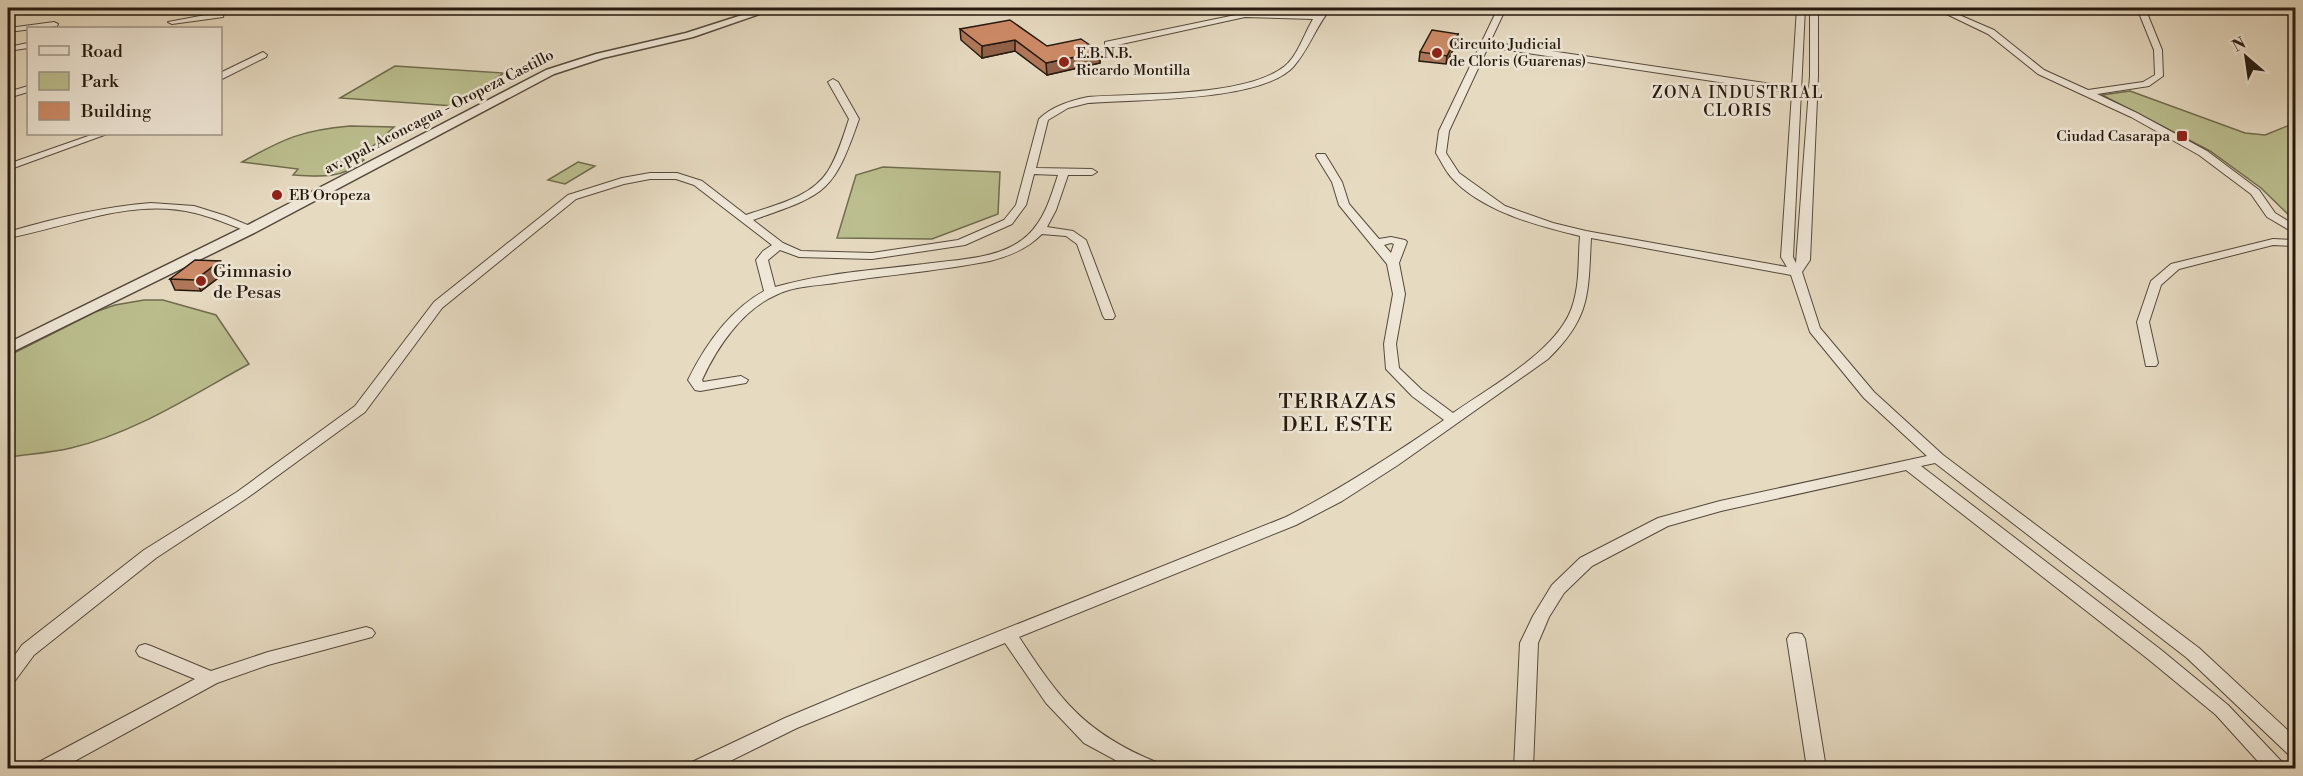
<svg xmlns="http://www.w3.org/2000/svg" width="2303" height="776" font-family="'Libre Bodoni',serif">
<rect width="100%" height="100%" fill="#e6dac1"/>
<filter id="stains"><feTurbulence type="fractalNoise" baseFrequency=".00333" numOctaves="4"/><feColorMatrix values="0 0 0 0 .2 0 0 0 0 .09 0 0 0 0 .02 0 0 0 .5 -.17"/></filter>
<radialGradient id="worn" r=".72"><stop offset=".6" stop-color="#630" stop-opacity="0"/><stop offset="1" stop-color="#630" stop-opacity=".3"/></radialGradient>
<!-- green -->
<path fill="#bbbe8e" stroke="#706c4e" stroke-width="1.5" d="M 395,66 L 504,73 L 454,106 L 340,98 Z
M 2130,91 L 2245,133 L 2265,135 L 2295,123 L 2295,221 L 2261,188 L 2210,151 L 2102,95 Z
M 350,126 L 394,127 L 361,157 L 364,160 C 343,179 320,177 293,175 L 298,169 L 242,162 C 283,139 302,130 350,126 Z
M 578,162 L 595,166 L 565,184 L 548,180 Z
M 883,167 L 1000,172 L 998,214 L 932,239 L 837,238 L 856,175 Z
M 144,300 L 163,300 L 216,315 L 249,364 C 192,395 135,433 71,448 C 50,453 29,454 8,457 L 8,356 L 95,312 L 115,305 Z"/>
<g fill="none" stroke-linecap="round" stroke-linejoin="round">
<defs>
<path id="minor" d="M 35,8 L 55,8 L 51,10 L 8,15 L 8,11 Z
M 217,8 L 225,8 L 223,17 L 172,24 L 168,22 L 216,13 Z
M 1323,8 L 1331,8 C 1316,26 1309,49 1294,66 C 1263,102 1136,99 1088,103 L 1068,108 L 1048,120 L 1036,168 L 1092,169 L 1097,172 L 1092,175 L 1068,175 L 1056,210 L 1047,227 L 1073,231 L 1086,240 L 1115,316 L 1113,319 L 1105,319 L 1103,316 L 1077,244 L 1066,236 L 1042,234 C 1027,249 1010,256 990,261 C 939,271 886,275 835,283 C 815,286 794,286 776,295 C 742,310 717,347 702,380 L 703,382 L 741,376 L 748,380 L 746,383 L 700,391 L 695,390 L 688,380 C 705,345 730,310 764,291 L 756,260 L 763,251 L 772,245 L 694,185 L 676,179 L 650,179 L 624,184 L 576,199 L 442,308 L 365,412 L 247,498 L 156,558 L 34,655 L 14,682 L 8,684 L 8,665 L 22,645 L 144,550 L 237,492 L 355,406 L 434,302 L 568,195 L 622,178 L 650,173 L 677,173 L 702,181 L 746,215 C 774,205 811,198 828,171 C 838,155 843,137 849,119 L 828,82 L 833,79 L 838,82 L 859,119 C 833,194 826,194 753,220 L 783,243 L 801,251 L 872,253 L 958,240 L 1004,220 L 1016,205 L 1039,119 C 1052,106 1070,101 1088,97 C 1139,93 1245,98 1285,66 C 1298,55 1304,34 1313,19 L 1245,17 L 1108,47 L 1105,46 L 1105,42 L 1245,13 L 1317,15 ZM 1034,174 L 1058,175 C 1051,196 1045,219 1028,235 C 1001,260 958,259 924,264 C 875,270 823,273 775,287 L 768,260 L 780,250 L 799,257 L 872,259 L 965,245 L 1012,224 L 1026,205 Z
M 1498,8 L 1506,8 L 1490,42 L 1792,87 L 1797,8 L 1805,8 L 1793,257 L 1796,263 L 1810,76 L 1810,8 L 1818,8 L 1818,76 L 1810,260 L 1802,272 L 1820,328 L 1874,392 L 1943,455 L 2199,648 L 2296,738 L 2296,758 L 2289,755 L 2187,658 L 1935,463 L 1921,466 L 2160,649 L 2228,705 L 2282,762 L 2284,768 L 2264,768 L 2216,715 L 2148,659 L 1906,470 L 1721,511 L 1668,526 L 1592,566 L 1564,593 L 1549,617 L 1538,643 L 1533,768 L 1514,768 L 1520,643 L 1533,616 L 1552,585 L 1580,558 L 1658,518 L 1720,501 L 1927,456 L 1864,398 L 1810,332 L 1791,275 L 1591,238 C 1588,294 1591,317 1548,359 L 1398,465 L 1342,501 L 1296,525 L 1019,637 C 1060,700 1085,733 1156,762 L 1158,768 L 1130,768 L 1084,743 L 1046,703 L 1005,643 L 797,728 L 716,768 L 690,768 L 692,762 L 785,718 L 847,692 L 1286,517 C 1341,489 1393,455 1444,420 L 1412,396 L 1386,369 L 1384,344 L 1393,294 L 1387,264 L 1339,205 L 1332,182 L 1316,156 L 1317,154 L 1325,154 L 1342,182 L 1349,204 L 1379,239 L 1391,237 L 1405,240 L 1407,242 L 1399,263 L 1405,294 L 1396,344 L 1399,368 L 1422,390 L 1453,413 C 1491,386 1560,350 1573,304 C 1580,282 1578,258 1580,236 C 1538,226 1481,211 1451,177 C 1445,170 1441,161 1436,153 L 1439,131 ZM 1488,47 L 1792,93 L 1781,257 L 1787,267 L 1586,231 L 1553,223 L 1505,206 L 1459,173 L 1446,153 L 1449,131 ZM 1391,243 L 1394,244 L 1391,253 L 1384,245 Z
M 1934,8 L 1943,8 L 1994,30 L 2044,70 L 2088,90 L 2143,82 L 2155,75 L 2154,50 L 2137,8 L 2145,8 L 2162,50 L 2163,76 L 2149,86 L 2097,94 L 2137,113 L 2207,151 L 2259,190 L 2275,213 L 2296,226 L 2296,234 L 2267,217 L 2251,194 L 2199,155 L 2131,117 L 2038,74 L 1988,34 Z
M 54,22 L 58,24 L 57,26 L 8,32 L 9,28 Z
M 28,43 L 28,48 L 8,51 L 8,47 Z
M 263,52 L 267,55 L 266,57 L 220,80 L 220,73 Z
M 28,86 L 28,92 L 8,98 L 8,92 Z
M 94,134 L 107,134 L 8,170 L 8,164 Z
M 151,203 L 194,206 L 226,216 L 257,229 L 251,232 L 247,231 C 230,225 212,217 195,213 C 132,197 68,227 8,238 L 8,232 C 55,218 102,207 151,203 Z
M 2273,239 L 2296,240 L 2296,246 L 2273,245 L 2179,269 L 2161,285 L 2149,322 L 2158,363 L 2156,366 L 2146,366 L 2137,322 L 2151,281 L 2171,264 Z
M 366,627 L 372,629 L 375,633 L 372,637 L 268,665 L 217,683 L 62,768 L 36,768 L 39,762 L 195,679 L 139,656 L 136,651 L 139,646 L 145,644 L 151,646 L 211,671 L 268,652 Z
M 1796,633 L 1802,634 L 1805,639 L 1826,768 L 1807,768 L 1787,639 L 1790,634 Z"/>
<path id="tertiary" d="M 764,8 L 777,8 L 693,37 L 603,58 L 554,74 L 256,232 L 8,354 L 8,343 L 246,226 L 546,70 L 596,54 L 686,33 Z"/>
</defs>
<!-- minor casing -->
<use href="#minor" stroke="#55493c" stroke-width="2"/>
<!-- tertiary casing -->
<use href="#tertiary" stroke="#55493c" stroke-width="3"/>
<!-- minor -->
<use href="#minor" fill="#efe7d7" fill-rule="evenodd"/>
<!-- tertiary -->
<use href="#tertiary" fill="#efe7d7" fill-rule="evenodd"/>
</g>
<!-- wall -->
<path fill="#b07759" stroke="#25190f" stroke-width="1.5" d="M 960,29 L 1047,46 L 1100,52 L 1100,63 L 1047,75 L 1015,51 L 982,58 L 961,40 Z
M 1458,34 L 1457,42 L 1446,64 L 1419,61 L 1420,52 Z
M 220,261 L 226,272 L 201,291 L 175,290 L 170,279 Z"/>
<!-- shaded-wall -->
<path fill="#906148" stroke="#25190f" stroke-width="1.5" d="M 1458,34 L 1457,42 L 1446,64 L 1447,56 Z
M 1015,40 L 1015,51 L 982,58 L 982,46 Z
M 1100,52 L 1100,63 L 1047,75 L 1046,63 Z
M 220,261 L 226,272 L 201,291 L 195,280 Z"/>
<!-- building -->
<path fill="#cd8a67" stroke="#25190f" stroke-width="1.5" d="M 1010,20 L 1047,46 L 1081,39 L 1100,52 L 1046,63 L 1015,40 L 982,46 L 960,29 Z
M 1432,30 L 1458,34 L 1447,56 L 1420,52 Z
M 195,260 L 220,261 L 195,280 L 170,279 Z"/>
<!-- markers -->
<g fill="#8f2418" stroke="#efe7d7" stroke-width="2">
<circle cx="1437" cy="53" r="6"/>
<circle cx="1064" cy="62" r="6"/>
<rect x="2176" y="130" width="12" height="12" rx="3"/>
<circle cx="277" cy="195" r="6"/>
<circle cx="201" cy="281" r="6"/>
</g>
<g text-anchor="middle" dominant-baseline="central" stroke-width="5" stroke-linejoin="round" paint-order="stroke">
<!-- far-poi labels -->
<g font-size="15" fill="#25190f" stroke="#efe7d7" text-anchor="start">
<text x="1449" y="44">Circuito Judicial<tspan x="1449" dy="17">de Cloris (Guarenas)</tspan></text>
<text x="1076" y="53">E.B.N.B.<tspan x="1076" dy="17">Ricardo Montilla</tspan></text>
<text x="2170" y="136" text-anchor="end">Ciudad Casarapa</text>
<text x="289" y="195">EB Oropeza</text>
</g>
<!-- far-street labels -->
<g font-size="15" fill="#25190f" stroke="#efe7d7">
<text transform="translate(439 112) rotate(-27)">av. ppal. Aconcagua - Oropeza Castillo</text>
</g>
<!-- far-neighbourhood labels -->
<g font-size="16" letter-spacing="1.5" fill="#25190f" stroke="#efe7d7">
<text x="1738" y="93">ZONA INDUSTRIAL<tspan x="1738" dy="18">CLORIS</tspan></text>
</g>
<!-- poi labels -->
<g font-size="18" fill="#25190f" stroke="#efe7d7" text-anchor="start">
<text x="213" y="271">Gimnasio<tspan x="213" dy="21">de Pesas</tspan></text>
</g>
<!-- neighbourhood labels -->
<g font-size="20" letter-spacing="1.5" fill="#25190f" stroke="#efe7d7">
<text x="1338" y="402">TERRAZAS<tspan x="1338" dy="23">DEL ESTE</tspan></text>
</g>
</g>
<!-- margin -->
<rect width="2303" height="776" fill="none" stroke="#e6dac1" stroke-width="30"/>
<rect x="9" y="9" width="2285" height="758" fill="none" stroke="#25190f" stroke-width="3"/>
<rect x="15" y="15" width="2273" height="746" fill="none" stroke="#25190f" stroke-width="1.5"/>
<!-- legend -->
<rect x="27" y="27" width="195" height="108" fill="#efe7d7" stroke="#9e9587" stroke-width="1.5"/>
<rect x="39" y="46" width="30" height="9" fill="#efe7d7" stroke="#9e9587" stroke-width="1.5"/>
<text x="81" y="57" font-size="18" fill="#25190f">Road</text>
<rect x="39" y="72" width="30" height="18" fill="#bbbe8e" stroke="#9e9587" stroke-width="1.5"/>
<text x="81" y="87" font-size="18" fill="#25190f">Park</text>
<rect x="39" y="102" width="30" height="18" fill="#cd8a67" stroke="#9e9587" stroke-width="1.5"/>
<text x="81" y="117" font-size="18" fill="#25190f">Building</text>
<!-- north arrow -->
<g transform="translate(2246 57) rotate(331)" stroke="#efe7d7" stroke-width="4.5" paint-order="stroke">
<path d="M0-4.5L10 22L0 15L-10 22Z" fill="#25190f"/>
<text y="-9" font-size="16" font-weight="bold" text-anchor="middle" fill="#25190f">N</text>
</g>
<rect width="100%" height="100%" filter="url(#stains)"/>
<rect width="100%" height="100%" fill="url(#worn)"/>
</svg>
